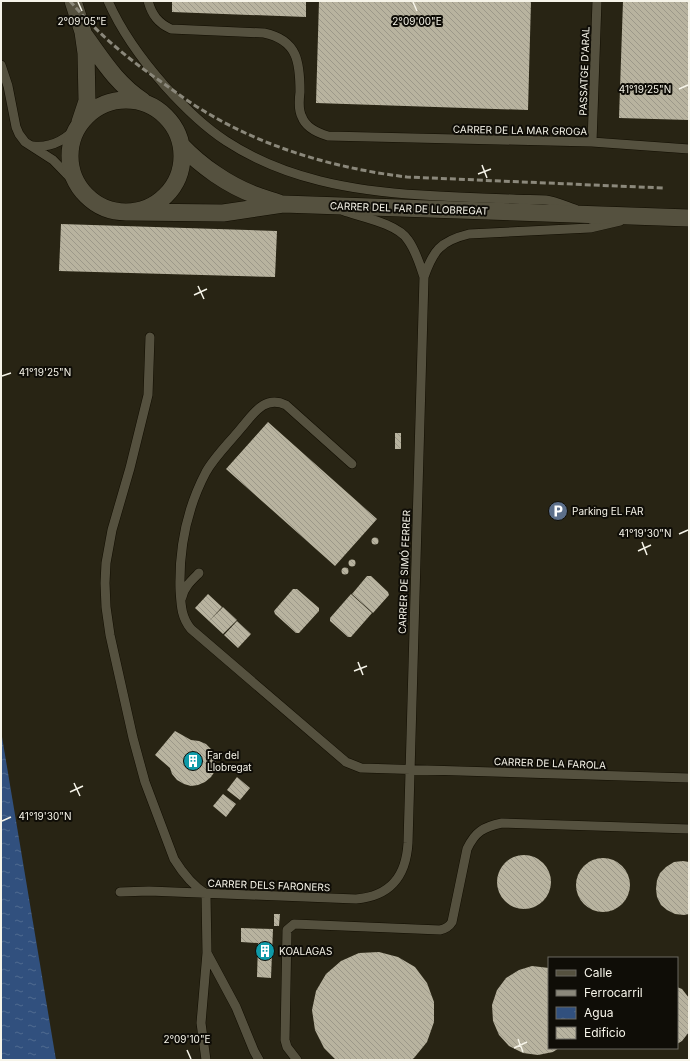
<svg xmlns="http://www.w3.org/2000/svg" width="690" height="1061" font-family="Inter,sans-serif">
<defs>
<pattern id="water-ripples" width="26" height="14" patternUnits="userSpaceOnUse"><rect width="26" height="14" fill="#31507e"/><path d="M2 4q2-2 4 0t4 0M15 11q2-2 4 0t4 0" fill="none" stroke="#4f6a90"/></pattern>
<pattern id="building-back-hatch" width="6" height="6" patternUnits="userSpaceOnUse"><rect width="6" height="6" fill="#b8b39f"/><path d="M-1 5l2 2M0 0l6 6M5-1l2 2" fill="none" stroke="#9c9889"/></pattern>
</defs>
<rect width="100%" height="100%" fill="#282414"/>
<!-- water -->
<path fill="url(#water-ripples)" d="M 1,731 L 56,1060 L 1,1060 Z"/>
<!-- building -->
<path fill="url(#building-back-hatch)" d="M 172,1 L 306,1 L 306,17 L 172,12 Z
M 319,1 L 531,1 L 528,110 L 316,103 Z
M 623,1 L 689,1 L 689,120 L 619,118 Z
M 61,224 L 277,231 L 275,277 L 59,271 Z
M 268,422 L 377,519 L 335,566 L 226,469 Z
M 395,433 L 401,433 L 401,449 L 395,449 Z
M371.5 541a3.5 3.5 0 1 1 7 0a3.5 3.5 0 1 1-7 0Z
M348.5 563a3.5 3.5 0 1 1 7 0a3.5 3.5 0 1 1-7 0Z
M341.5 571a3.5 3.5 0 1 1 7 0a3.5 3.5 0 1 1-7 0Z
M 367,576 L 371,576 L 388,592 L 389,595 L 373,613 L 352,594 Z
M 293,589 L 297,589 L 319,608 L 319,611 L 299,633 L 296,633 L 275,614 L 274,611 Z
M 208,594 L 222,607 L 209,621 L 195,608 Z
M 351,594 L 372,613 L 351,637 L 348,637 L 330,621 L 330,618 Z
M 223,607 L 237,620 L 223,634 L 209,621 Z
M 237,621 L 251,634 L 238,648 L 224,635 Z
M 175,731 L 191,740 L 199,741 L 206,744 L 211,749 L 215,756 L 216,763 L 215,771 L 211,777 L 205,782 L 198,785 L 191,786 L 184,784 L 177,780 L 172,774 L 170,768 L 155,755 Z
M 237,777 L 250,788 L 240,800 L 227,790 Z
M 223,794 L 236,804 L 226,817 L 213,806 Z
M497 882a27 27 0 1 1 54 0a27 27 0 1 1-54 0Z
M576 885a27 27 0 1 1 54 0a27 27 0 1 1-54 0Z
M 683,861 L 689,862 L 689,914 L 684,915 L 675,914 L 667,910 L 661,905 L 657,897 L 656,889 L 657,880 L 660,873 L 666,867 L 674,862 Z
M 274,914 L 280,914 L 279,926 L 274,926 Z
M 241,928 L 273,929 L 271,978 L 257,977 L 258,943 L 241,942 Z
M 379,952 L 398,957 L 415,967 L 427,983 L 434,1002 L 434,1022 L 427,1042 L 414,1058 L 411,1060 L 336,1060 L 324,1048 L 315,1030 L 312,1010 L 316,991 L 326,974 L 341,961 L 359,953 Z
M 532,966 L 549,968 L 549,1048 L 559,1048 L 553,1052 L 538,1055 L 523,1053 L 509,1046 L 499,1035 L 493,1021 L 492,1005 L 497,990 L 506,978 L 519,970 Z
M 677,987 L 682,989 L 689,998 L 689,1032 L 682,1041 L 677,1044 Z"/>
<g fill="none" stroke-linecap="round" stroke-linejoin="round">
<defs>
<path id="lane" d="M 108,1 C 122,33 142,60 165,86 C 183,106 203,126 226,141 C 284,179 353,191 422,195 C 452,197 482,198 513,199 C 524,200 535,199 546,200 C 555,201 566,206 575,209
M 148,1 C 152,15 158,23 171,29 L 264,33 C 298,40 300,63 300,92 C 299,100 298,110 302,117 C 306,128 318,133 328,136 L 592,142 L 689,149
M 1,65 L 8,86 L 16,127 L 19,134 L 25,142 L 53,160 L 80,188
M 592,142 L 597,1
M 33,146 C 52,148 66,140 78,126
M 344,211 C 362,217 398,224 408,240 C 416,251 420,265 424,277
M 150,337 L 148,395 L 130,468 L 112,530 L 106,563 L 105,583 L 106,607 L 110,635 L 133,738 L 145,782 L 174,859 C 182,872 192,885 206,894 L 207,953 L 201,1023 L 206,1060
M 352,464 L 286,405 C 265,395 254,413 242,427 C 230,442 215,456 206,472 C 187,508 179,549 180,589 C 181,605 181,617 191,629 L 346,762 L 361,768 L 689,778
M 182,597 C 184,587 192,580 199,573
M 120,892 L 149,891 L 356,899 C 391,896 406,876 408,843 L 424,277 C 433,251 440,241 469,234 L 590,228 L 620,221
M 207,953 L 236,1007 L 254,1051 L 259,1060
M 297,1060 L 287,1047 L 285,1040 L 287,930 L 294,924 L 440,930 C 445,929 449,927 452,922 L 467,849 C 475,832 483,827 502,823 L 689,829"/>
<path id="street" d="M 73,1 L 83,32 L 86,53 L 87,101 L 80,122
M 85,36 C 103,61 117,84 143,101
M70 156a56 56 0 1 1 112 0a56 56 0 1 1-112 0Z
M 181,145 C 201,166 228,185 255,195 C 263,198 271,200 279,203
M 130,212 L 223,213 L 283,204 L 689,218"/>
</defs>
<!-- lane casing -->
<use href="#lane" stroke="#110d01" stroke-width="10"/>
<!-- street casing -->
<use href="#street" stroke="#110d01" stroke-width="18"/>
<!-- lane -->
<use href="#lane" stroke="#55513f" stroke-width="9"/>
<!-- street -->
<use href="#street" stroke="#55513f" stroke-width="17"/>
<!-- rail -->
<path stroke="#8b887b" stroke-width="3" stroke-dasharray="6 3" stroke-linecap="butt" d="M 70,1 C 97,33 129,60 163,83 C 178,94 193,105 209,114 C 268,149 339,169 407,177 L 663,188"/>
</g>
<!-- ticks -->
<path fill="none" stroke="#f6f4e9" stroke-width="1.5" d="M 78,2 L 82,11M 413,2 L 417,11M 679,89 L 688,85M 482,165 L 487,178M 478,174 L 491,169M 198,286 L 204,299M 194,295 L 207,289M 2,376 L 11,373M 679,534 L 688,530M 642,542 L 647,555M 638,551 L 651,545M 358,662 L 363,675M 354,671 L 367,666M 74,783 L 80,796M 70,792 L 83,786M 2,821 L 11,817M 518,1039 L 523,1052M 514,1048 L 527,1042M 187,1050 L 191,1059"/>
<!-- icons -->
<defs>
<symbol id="parking-disc" viewBox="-11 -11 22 22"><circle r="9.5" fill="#5c6f8a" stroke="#0f0d07"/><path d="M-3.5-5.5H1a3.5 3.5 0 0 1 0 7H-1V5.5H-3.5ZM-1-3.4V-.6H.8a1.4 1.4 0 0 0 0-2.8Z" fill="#fff"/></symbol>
<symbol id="building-disc" viewBox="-11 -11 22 22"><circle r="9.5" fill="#0f9aa8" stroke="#0f0d07"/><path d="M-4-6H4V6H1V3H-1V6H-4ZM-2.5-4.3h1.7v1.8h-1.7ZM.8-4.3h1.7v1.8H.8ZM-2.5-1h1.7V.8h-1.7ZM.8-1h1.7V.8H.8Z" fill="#fff"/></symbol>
</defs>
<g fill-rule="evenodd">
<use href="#parking-disc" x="547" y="500" width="22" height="22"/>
<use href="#building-disc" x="182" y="750" width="22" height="22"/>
<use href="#building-disc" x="254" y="940" width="22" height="22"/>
</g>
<g text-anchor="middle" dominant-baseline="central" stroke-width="4" stroke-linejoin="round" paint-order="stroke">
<!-- street labels -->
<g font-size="10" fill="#f6f4e9" stroke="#0f0d07">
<text transform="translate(584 71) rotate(-88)">PASSATGE D'ARAL</text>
<text transform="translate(520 130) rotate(1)">CARRER DE LA MAR GROGA</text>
<text transform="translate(409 208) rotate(2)">CARRER DEL FAR DE LLOBREGAT</text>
<text transform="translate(404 572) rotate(-88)">CARRER DE SIMÓ FERRER</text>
<text transform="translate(550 763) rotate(2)">CARRER DE LA FAROLA</text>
<text transform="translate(269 885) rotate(2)">CARRER DELS FARONERS</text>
</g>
<!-- poi labels -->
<g font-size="10" fill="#f6f4e9" stroke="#0f0d07" text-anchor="start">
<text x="572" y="511">Parking EL FAR</text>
<text x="207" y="755">Far del<tspan x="207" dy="12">Llobregat</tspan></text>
<text x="279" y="951">KOALAGAS</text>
</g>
</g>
<g font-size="10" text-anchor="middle" fill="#f6f4e9" stroke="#0f0d07" stroke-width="4" stroke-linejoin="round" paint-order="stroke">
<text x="82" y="25">2°09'05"E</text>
<text x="417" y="25">2°09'00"E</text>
<text x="645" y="93">41°19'25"N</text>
<text x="45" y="376">41°19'25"N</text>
<text x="645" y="537">41°19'30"N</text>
<text x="45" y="820">41°19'30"N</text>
<text x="187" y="1043">2°09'10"E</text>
</g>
<!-- border -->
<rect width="690" height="1061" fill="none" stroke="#f6f4e9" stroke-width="4"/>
<!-- legend -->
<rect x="548" y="957" width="130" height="92" fill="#0f0d07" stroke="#6b6961"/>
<rect x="556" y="970" width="20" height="6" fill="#55513f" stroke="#6b6961"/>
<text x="584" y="977" font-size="12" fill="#f6f4e9">Calle</text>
<rect x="556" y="990" width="20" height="6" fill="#8b887b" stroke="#6b6961"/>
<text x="584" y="997" font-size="12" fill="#f6f4e9">Ferrocarril</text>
<rect x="556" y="1007" width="20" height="12" fill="url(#water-ripples)" stroke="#6b6961"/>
<text x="584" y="1017" font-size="12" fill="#f6f4e9">Agua</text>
<rect x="556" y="1027" width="20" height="12" fill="url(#building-back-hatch)" stroke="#6b6961"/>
<text x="584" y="1037" font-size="12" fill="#f6f4e9">Edificio</text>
</svg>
